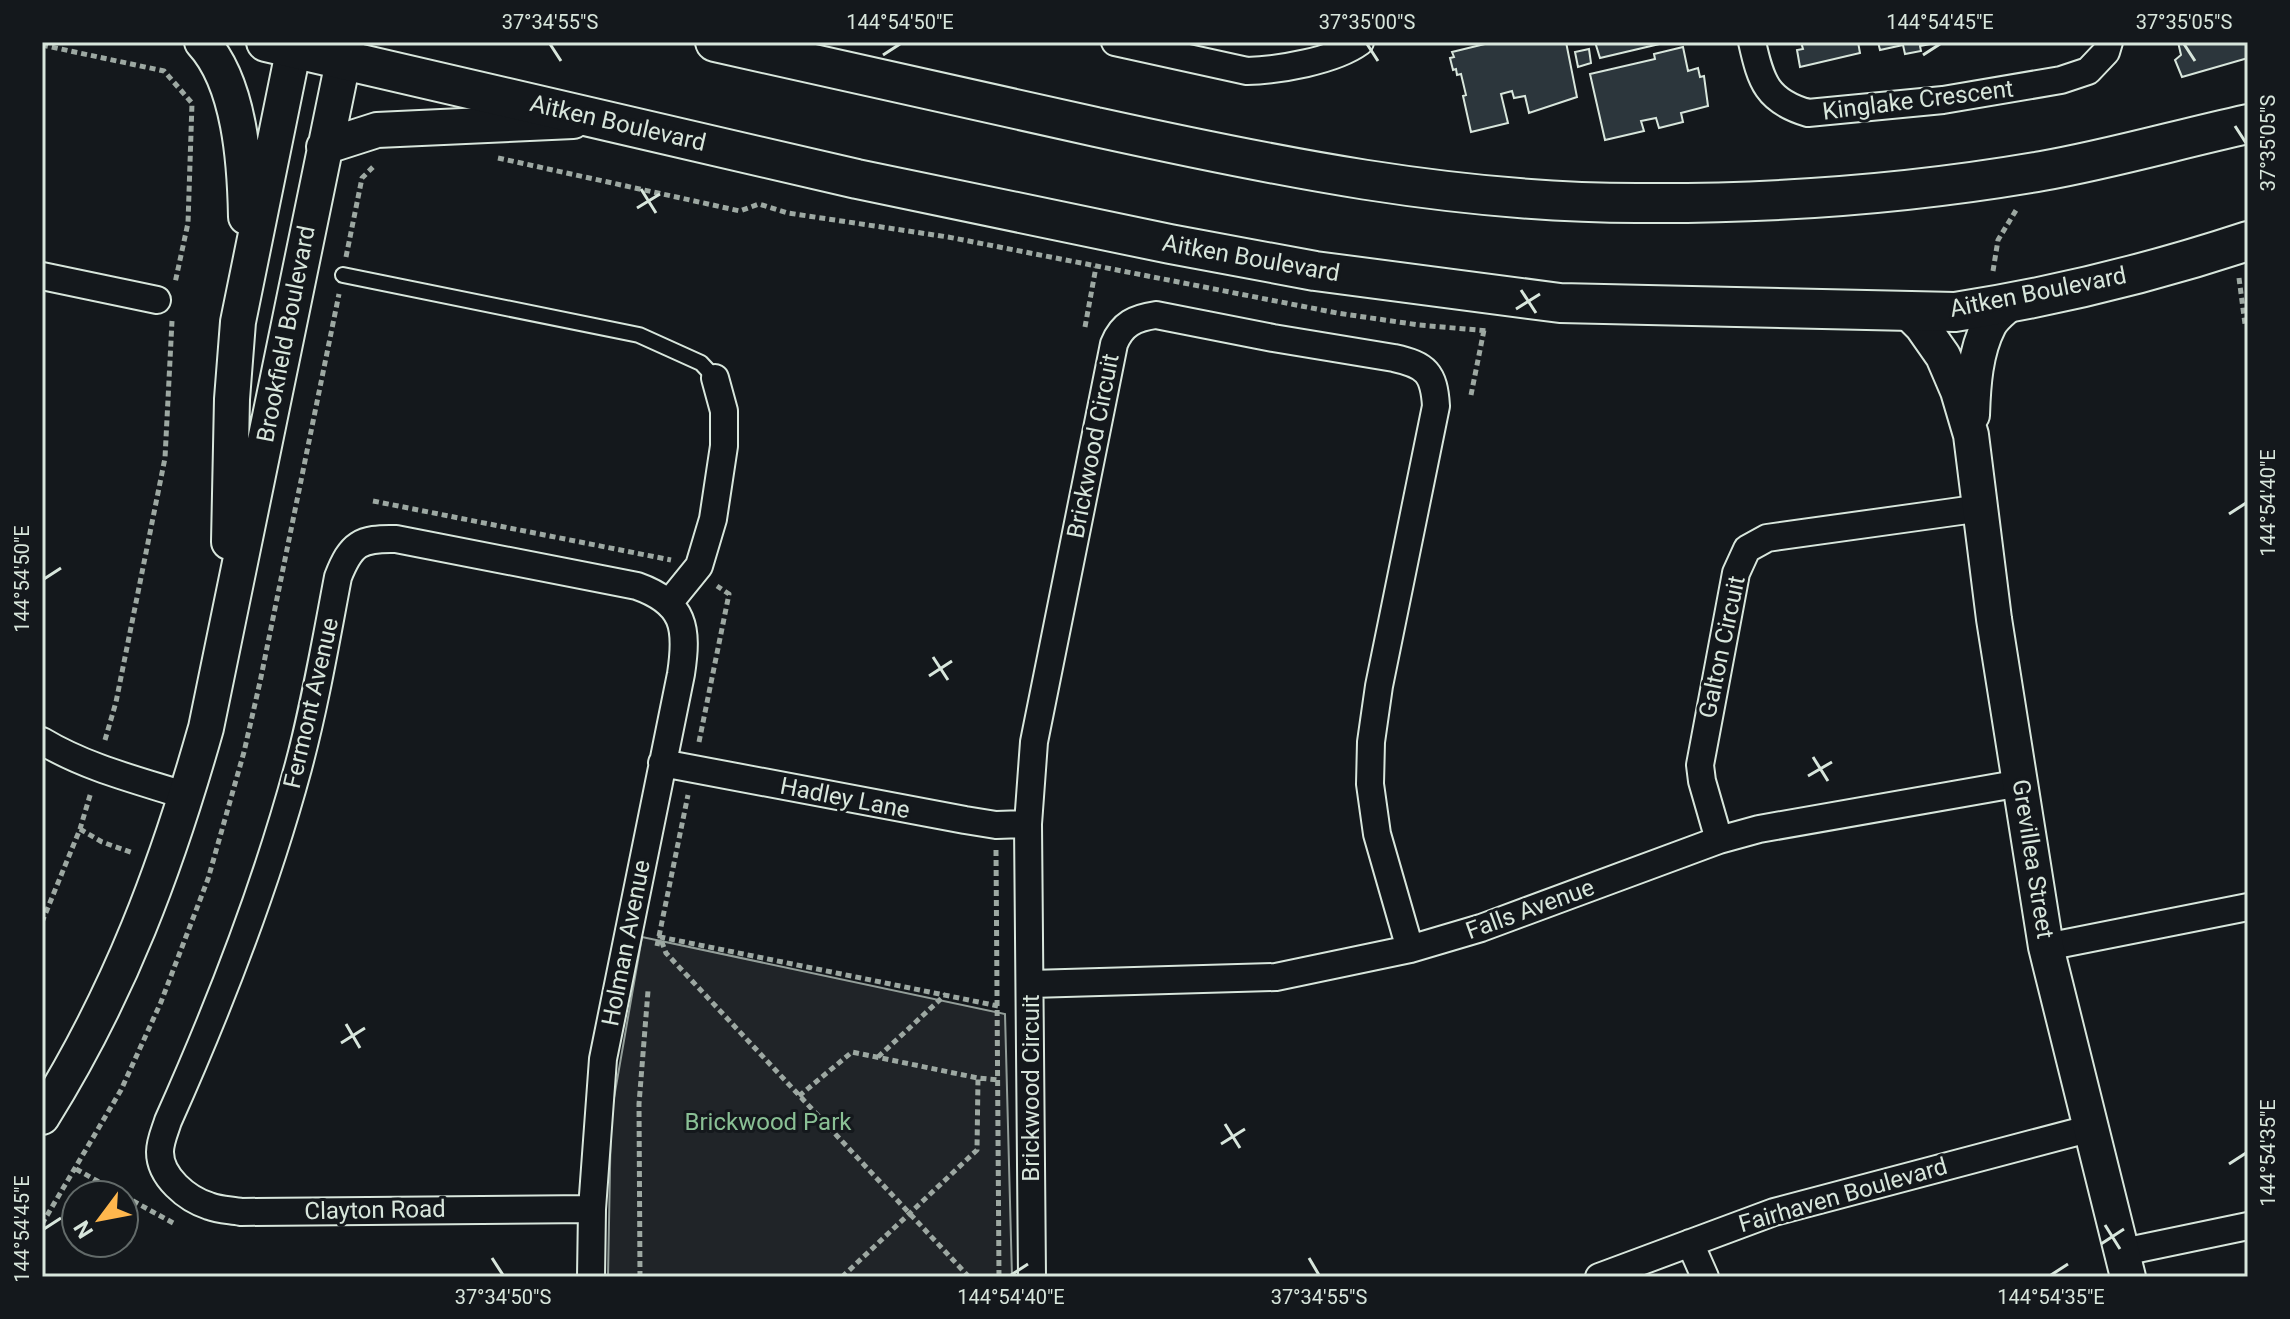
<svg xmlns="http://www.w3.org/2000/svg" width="2290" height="1319" font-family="Roboto,sans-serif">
<rect width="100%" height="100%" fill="#14181c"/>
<!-- green -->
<path fill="#202428" stroke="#939e99" stroke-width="2" d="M 642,937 L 1005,1014 L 1012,1277 L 608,1277 L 611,1115 Z"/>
<!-- building -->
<path fill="#2c363c" stroke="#d8e6dc" stroke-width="2" d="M 1493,42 L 1566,42 L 1577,97 L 1529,113 L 1525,96 L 1514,98 L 1512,91 L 1501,94 L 1508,123 L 1471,132 L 1463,96 L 1466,95 L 1461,74 L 1457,75 L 1456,69 L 1453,70 L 1450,58 L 1454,57 L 1452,52 Z
M 1595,42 L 1668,42 L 1600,58 Z
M 1801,42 L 1858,42 L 1860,53 L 1800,67 L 1797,50 L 1803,49 Z
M 1878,42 L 1931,42 L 1931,44 L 1920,46 L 1921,51 L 1905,54 L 1903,45 L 1880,50 Z
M 2178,42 L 2248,42 L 2248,58 L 2182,77 L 2175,60 L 2181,55 Z
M 1683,47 L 1688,71 L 1698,68 L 1700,77 L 1704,76 L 1708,106 L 1681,113 L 1683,122 L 1659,128 L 1656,118 L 1641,121 L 1644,131 L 1605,140 L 1590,74 L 1655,59 L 1654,54 Z
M 1589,49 L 1591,63 L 1578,67 L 1575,52 Z"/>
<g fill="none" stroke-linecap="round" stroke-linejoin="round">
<defs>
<path id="service" d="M 343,275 L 639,335 L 701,363 L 715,378"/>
<path id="minor" d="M 1115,42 L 1247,71 C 1279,70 1334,61 1360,42
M 1752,42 C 1761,82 1767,101 1808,113 L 1943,100 L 2061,80 L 2088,71 L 2106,52 L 2109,42
M 42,276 L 157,300
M 669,603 L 699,566 L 713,519 L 724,446 L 724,411 L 715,378
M 42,741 C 87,768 137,780 187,796
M 662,763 L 965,820 L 996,825 L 1028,824
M 1719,840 L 1702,781 L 1700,765 L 1736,573 L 1747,549 L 1767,538 L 1982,508
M 2046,947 L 2248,907
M 1031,984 L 1276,977 L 1410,949 L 1481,928 L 1719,840 L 1759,829 L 2021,783
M 1690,1243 L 1705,1277
M 2123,1252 L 2248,1226
M 591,1277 L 592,1209 L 603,1059 L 681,674 C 688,628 685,603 637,586 L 396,539 C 360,538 351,544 338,577 C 326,640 315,705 298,768 C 265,890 220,1005 168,1121 C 165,1131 160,1141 160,1152 C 160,1177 187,1199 209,1206 C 219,1210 231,1210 241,1212 L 592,1209
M 1032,1277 L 1028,824 L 1034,742 L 1114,344 C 1122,324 1135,318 1156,315 L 1273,338 L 1394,358 C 1426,365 1434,373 1436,406 L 1379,686 L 1371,742 L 1370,784 L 1377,834 L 1410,949
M 1599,1277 L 1774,1212 L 2092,1128"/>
<path id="tertiary" d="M 202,42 C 240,83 245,163 246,217
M 324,147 L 377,130 L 573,121
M 1908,312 L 1922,326 L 1943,356 L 1958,391 L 1971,435 L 1994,619 L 2046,947 L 2128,1277
M 1972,415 C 1973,385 1975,352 1989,325 C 1994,315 2004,309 2012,301
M 229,542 L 232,399 L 238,322 L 295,42
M 42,1117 C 120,992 166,869 206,728 L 347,42"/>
<path id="secondary" d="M 266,42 L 857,179 L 1170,244 L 1315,271 L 1560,303 L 1955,312 C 2052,297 2154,272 2248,241
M 715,42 C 842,71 969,99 1096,127 C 1274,166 1454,203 1637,203 C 1773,204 1909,194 2042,171 C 2111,159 2179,139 2248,124"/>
</defs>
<!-- service casing -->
<use href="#service" stroke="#d8e6dc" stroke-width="18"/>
<!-- minor casing -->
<use href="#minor" stroke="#d8e6dc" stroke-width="30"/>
<!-- tertiary casing -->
<use href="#tertiary" stroke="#d8e6dc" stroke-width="38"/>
<!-- secondary casing -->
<use href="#secondary" stroke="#d8e6dc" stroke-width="42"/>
<!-- path -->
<path stroke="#9da8a2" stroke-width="5" stroke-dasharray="6 4" stroke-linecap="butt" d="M 42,45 L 164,71 L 192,103 L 188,223 L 175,283
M 498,158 L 740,211 L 759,204 L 788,213 L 948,237 L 1337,313 L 1419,325 L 1489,331
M 346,257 L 362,178 L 374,166
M 1993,271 L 1998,240 L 2018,207
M 2239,278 L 2245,324
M 1085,327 L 1096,267
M 1471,395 L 1484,330
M 373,501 L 671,560
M 105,740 L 116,702 L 165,458 L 172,321
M 699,742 L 729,594 L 717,586
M 80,829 L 102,842 L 133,853
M 996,850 L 999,1277
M 42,922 L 80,829 L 91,792
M 657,946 L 688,795
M 878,1057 L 946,994
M 799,1096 L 852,1052 L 978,1078 L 998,1080
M 76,1169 L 122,1195
M 124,1196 L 175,1224
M 42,1224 L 121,1090 L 161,1002 L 208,879 L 244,752 L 260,682 L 339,294
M 640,1277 L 639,1104 L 648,991
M 842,1277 L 977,1150 L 978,1078
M 969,1277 L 666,953 L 660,937 L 998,1006"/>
<!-- service -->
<use href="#service" stroke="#14181c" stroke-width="14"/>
<!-- minor -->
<use href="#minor" stroke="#14181c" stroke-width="26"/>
<!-- tertiary -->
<use href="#tertiary" stroke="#14181c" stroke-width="34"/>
<!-- secondary -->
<use href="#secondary" stroke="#14181c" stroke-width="38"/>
</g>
<!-- ticks -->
<path fill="none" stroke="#d8e6dc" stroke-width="3" d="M 550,44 L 561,61M 1367,44 L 1378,61M 2184,44 L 2195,61M 883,55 L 900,44M 1923,55 L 1940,44M 2235,126 L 2246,143M 641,189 L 656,213M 637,208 L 660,194M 1521,290 L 1536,313M 1516,309 L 1540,294M 2229,514 L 2246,503M 44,579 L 61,568M 933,657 L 948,680M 929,676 L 952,661M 1813,757 L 1828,781M 1808,776 L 1832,762M 346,1024 L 360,1048M 341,1043 L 365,1028M 1225,1124 L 1240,1148M 1221,1144 L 1245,1129M 2229,1164 L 2246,1153M 2105,1225 L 2120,1249M 44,1229 L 61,1218M 2101,1244 L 2124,1229M 492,1258 L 503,1275M 1309,1258 L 1319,1275M 1011,1275 L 1028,1264M 2051,1275 L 2068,1264"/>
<g text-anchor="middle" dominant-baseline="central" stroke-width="6" stroke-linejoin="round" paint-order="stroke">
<!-- street labels -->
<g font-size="24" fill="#d8e6dc" stroke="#14181c">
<text transform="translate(1918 100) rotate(-7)">Kinglake Crescent</text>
<text transform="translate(618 123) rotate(13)">Aitken Boulevard</text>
<text transform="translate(1251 258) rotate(10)">Aitken Boulevard</text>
<text transform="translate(2038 292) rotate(-11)">Aitken Boulevard</text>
<text transform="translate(286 334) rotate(-79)">Brookfield Boulevard</text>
<text transform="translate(1093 446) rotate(-79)">Brickwood Circuit</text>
<text transform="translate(1722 647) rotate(-78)">Galton Circuit</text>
<text transform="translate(311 703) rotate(-77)">Fermont Avenue</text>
<text transform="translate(845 798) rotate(11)">Hadley Lane</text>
<text transform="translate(2033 859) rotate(81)">Grevillea Street</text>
<text transform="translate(1530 909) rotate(-20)">Falls Avenue</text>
<text transform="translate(626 943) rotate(-79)">Holman Avenue</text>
<text transform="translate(1031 1088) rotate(-90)">Brickwood Circuit</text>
<text transform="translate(1843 1195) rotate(-16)">Fairhaven Boulevard</text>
<text transform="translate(375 1210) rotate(-1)">Clayton Road</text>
</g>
<!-- park labels -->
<g font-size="24" fill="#8ac095" stroke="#14181c">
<text x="768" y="1122">Brickwood Park</text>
</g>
</g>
<!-- border -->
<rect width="2290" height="1319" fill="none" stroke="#14181c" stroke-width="88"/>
<!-- north arrow -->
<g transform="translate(100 1219) rotate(238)"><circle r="38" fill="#14181c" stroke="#626a69" stroke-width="2"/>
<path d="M0-6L14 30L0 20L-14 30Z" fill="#ffb74d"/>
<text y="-12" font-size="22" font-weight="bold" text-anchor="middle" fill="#d8e6dc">N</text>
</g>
<rect x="44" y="44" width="2202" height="1231" fill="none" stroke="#d8e6dc" stroke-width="3"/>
<g font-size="20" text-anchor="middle" fill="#d8e6dc">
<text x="550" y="29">37°34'55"S</text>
<text x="900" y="29">144°54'50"E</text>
<text x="1367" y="29">37°35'00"S</text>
<text x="1940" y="29">144°54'45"E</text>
<text x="2184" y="29">37°35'05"S</text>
<text transform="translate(2268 143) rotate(-90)" y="7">37°35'05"S</text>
<text transform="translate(2268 503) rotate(-90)" y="7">144°54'40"E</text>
<text transform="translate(22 579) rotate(-90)" y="7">144°54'50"E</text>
<text transform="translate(2268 1153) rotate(-90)" y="7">144°54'35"E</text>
<text transform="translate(22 1229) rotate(-90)" y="7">144°54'45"E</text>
<text x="503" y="1304">37°34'50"S</text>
<text x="1011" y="1304">144°54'40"E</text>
<text x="1319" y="1304">37°34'55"S</text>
<text x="2051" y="1304">144°54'35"E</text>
</g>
</svg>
